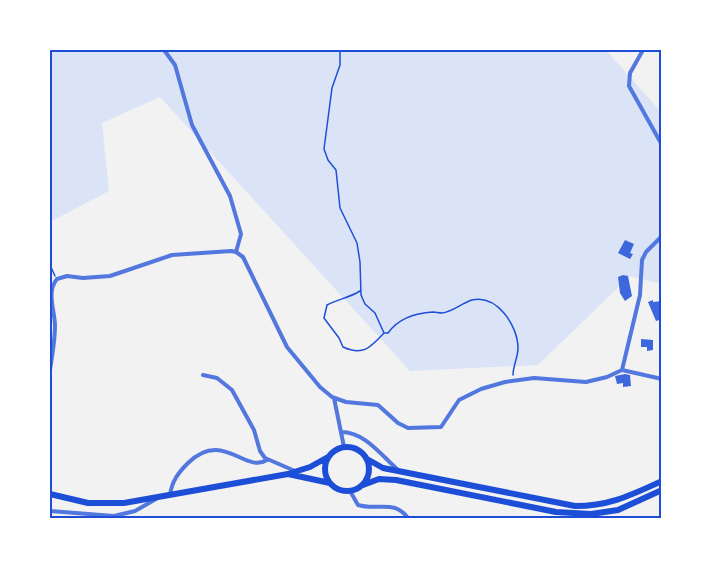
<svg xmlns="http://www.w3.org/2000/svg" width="711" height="568" font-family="'PT Sans',sans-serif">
<rect width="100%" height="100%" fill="#f2f2f2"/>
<!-- green -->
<path fill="#dbe4f7" d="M 50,50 L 606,50 L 661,112 L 661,284 L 630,276 L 538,365 L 410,371 L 160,97 L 102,123 L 109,191 L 50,222 Z"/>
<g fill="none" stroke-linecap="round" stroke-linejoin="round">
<!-- stream -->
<path stroke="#bfd3fe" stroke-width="2" d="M 659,518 L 662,516"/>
</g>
<!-- building -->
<path fill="#3d67dc" d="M 625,240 L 634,244 L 630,253 L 633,254 L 630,259 L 618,253 Z
M 623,275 L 628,276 L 632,296 L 625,301 L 620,293 L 618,277 Z
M 653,300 L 653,302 L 662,301 L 662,319 L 656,321 L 648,302 Z
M 641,339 L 653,340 L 653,350 L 647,351 L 647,347 L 641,347 Z
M 625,374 L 630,375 L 631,386 L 623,387 L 623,383 L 617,384 L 615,376 Z"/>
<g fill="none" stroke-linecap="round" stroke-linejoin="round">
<!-- path -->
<path stroke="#1d4ed8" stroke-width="1.5" d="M 340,50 L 340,65 L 332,88 L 324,149 L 328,160 L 336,170 L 340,208 L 357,243 L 360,262 L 361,295 L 365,304 L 375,313 L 384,333 L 388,333 C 398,319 415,313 433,312 C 436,312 439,313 442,313 C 452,312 462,303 472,300 C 497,294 518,326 518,348 C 518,357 513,366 513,375
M 50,265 L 55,276
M 360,291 C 349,298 338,299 327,305 L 324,318 L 339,338 L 343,347 C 363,356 370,348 384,333"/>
<!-- minor -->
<path stroke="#5277de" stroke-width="4" d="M 164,50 L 175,65 L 192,125 L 230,196 L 241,234 L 236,252
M 643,50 L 630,73 L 629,86 L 662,145
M 50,370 C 52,356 55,341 55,326 C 55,311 46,292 57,279 L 67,276 L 83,278 L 110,276 L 172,255 L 231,251 L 236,252 L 243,257 L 287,347 L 320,387 L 332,397 L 346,402 L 378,405 L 398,423 L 408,428 L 441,427 L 459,400 L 481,389 L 505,382 L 534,378 L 586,382 L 607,377 L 622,370 L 662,379
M 622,370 L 640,295 L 642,260 L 646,252 L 662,236
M 203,375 L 217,378 L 232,390 L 254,430 L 260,451 L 265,458 L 295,471
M 334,398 L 344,447
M 341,432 C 365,432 381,455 398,470
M 350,491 L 358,505 C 378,511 394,499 408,518
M 170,495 C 172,481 178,473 188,463 C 223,429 245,474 267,460
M 50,511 L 114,516 L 135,511 L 156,499"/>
<!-- primary -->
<path stroke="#1d4ed8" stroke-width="6" d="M325 469a22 22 0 1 1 44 0a22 22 0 1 1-44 0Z
M 367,459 L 383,468 L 575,506 C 610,506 631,495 662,481
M 288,474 L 330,483
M 363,485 L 379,479 L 396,480 L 556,512 L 591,514 L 618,510 L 662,490
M 50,494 L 88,503 L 124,503 L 288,474 L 310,467 L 328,457"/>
</g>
<!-- border -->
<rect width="711" height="568" fill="none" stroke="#ffffff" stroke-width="102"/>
<rect x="51" y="51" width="609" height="466" fill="none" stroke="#1d4ed8" stroke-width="2"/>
</svg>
